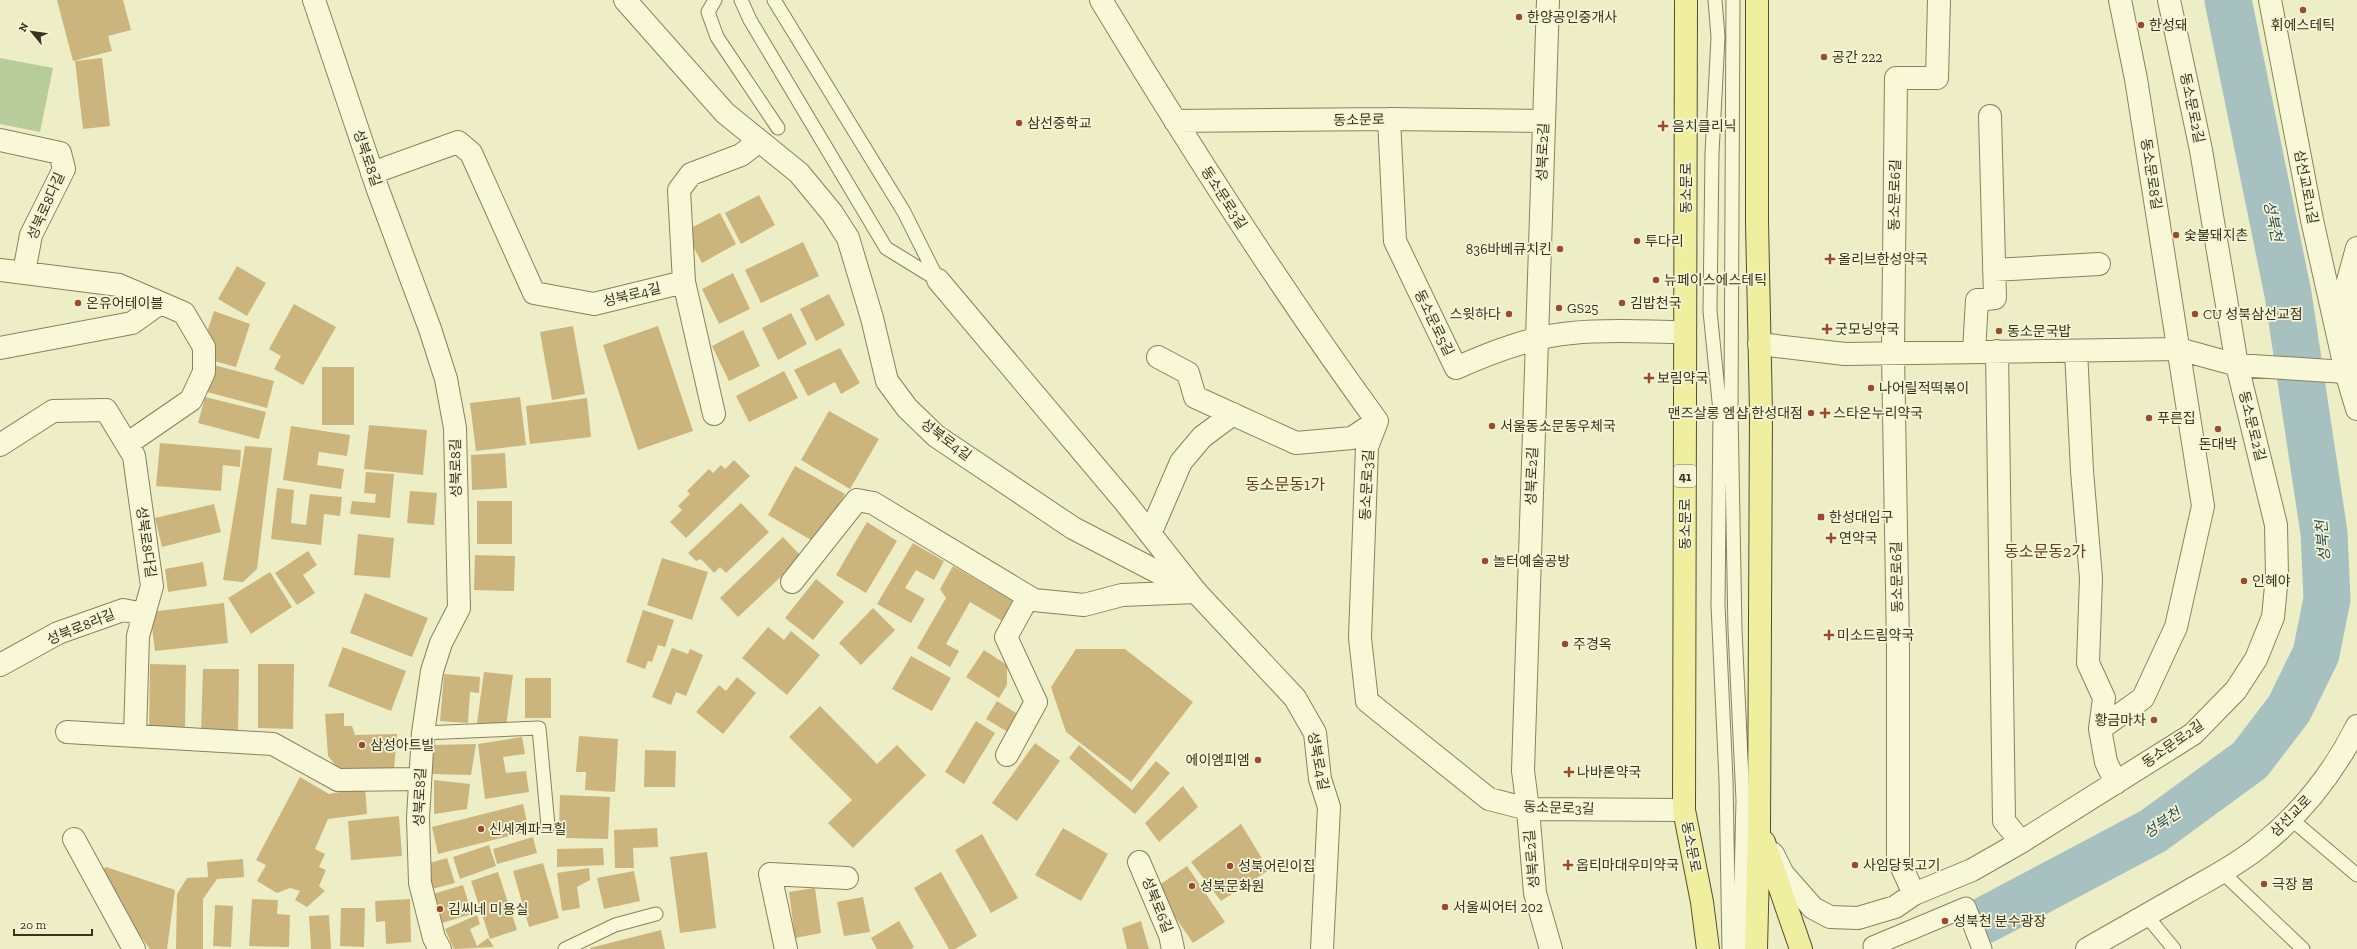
<svg xmlns="http://www.w3.org/2000/svg" width="2357" height="949" font-family="'Zilla Slab','Noto Sans KR',serif">
<rect width="100%" height="100%" fill="#edeec6"/>
<!-- green -->
<path fill="#b7cc9a" d="M 0,58 L 53,68 L 40,132 L 0,124 Z"/>
<g fill="none" stroke-linecap="round" stroke-linejoin="round">
<!-- river -->
<path stroke="#a7c1c1" stroke-width="47" d="M 1985,920 L 2153,831 L 2250,760 L 2289,709 L 2316,654 L 2327,599 L 2324,533 L 2288,294 L 2228,0"/>
</g>
<!-- building -->
<path fill="#cbb57d" d="M 57,0 L 123,0 L 131,30 L 108,36 L 112,51 L 73,61 Z
M 102,58 L 110,126 L 83,129 L 75,61 Z
M 759,195 L 775,225 L 741,244 L 725,213 Z
M 720,213 L 736,244 L 702,263 L 685,231 Z
M 803,242 L 819,276 L 761,303 L 745,270 Z
M 237,266 L 266,283 L 247,316 L 218,299 Z
M 733,273 L 750,309 L 719,324 L 702,289 Z
M 829,294 L 845,325 L 816,341 L 800,309 Z
M 294,304 L 336,327 L 303,385 L 274,369 L 281,356 L 269,349 Z
M 214,311 L 250,324 L 236,367 L 214,361 L 208,329 Z
M 791,313 L 807,344 L 778,360 L 762,328 Z
M 573,326 L 585,394 L 552,400 L 540,332 Z
M 658,326 L 693,431 L 638,450 L 603,345 Z
M 743,330 L 760,366 L 729,381 L 712,346 Z
M 840,348 L 860,383 L 841,394 L 835,382 L 808,396 L 794,370 Z
M 214,365 L 274,381 L 267,408 L 207,392 Z
M 322,367 L 354,367 L 354,425 L 322,425 Z
M 784,371 L 798,398 L 749,422 L 736,396 Z
M 205,397 L 266,412 L 259,439 L 198,423 Z
M 520,397 L 526,445 L 476,451 L 470,403 Z
M 587,398 L 591,437 L 530,444 L 526,406 Z
M 829,411 L 879,439 L 850,489 L 801,460 Z
M 369,425 L 427,430 L 423,475 L 364,469 Z
M 291,426 L 350,435 L 347,456 L 319,452 L 317,465 L 344,469 L 341,489 L 283,480 Z
M 160,443 L 241,450 L 240,467 L 223,465 L 221,491 L 156,486 Z
M 245,446 L 272,448 L 257,569 L 243,582 L 223,580 Z
M 505,453 L 507,488 L 472,490 L 471,455 Z
M 734,460 L 750,476 L 686,538 L 670,522 L 682,510 L 678,506 L 690,494 L 687,491 L 709,469 L 713,473 L 721,465 L 725,469 Z
M 795,466 L 845,494 L 818,544 L 768,515 Z
M 366,472 L 394,474 L 390,518 L 350,514 L 352,501 L 375,503 L 376,494 L 364,493 Z
M 277,488 L 294,490 L 291,523 L 306,525 L 310,494 L 342,497 L 340,516 L 324,514 L 321,545 L 271,539 Z
M 410,491 L 437,493 L 434,525 L 407,523 Z
M 477,501 L 512,501 L 512,544 L 477,544 Z
M 741,503 L 769,532 L 726,573 L 720,567 L 714,573 L 701,559 L 696,561 L 688,553 Z
M 214,504 L 221,532 L 162,547 L 155,518 Z
M 867,522 L 897,541 L 866,593 L 836,575 Z
M 358,534 L 394,538 L 390,578 L 354,575 Z
M 783,537 L 802,557 L 738,617 L 720,598 Z
M 913,543 L 944,561 L 934,580 L 916,570 L 905,588 L 925,599 L 911,623 L 877,604 Z
M 308,551 L 317,565 L 303,575 L 315,593 L 297,605 L 275,573 Z
M 475,555 L 515,556 L 514,591 L 474,590 Z
M 662,558 L 708,572 L 692,620 L 647,605 Z
M 203,562 L 207,586 L 168,592 L 165,569 Z
M 953,566 L 1015,602 L 1004,622 L 970,602 L 946,644 L 959,651 L 950,667 L 917,648 L 946,598 L 940,589 Z
M 270,572 L 292,607 L 251,634 L 228,598 Z
M 816,579 L 844,602 L 813,640 L 785,618 Z
M 365,593 L 428,618 L 412,657 L 350,633 Z
M 224,603 L 228,643 L 155,651 L 150,612 Z
M 873,608 L 895,630 L 861,665 L 839,643 Z
M 643,610 L 674,620 L 665,647 L 658,645 L 652,662 L 648,661 L 645,669 L 626,662 Z
M 768,627 L 784,640 L 791,631 L 820,655 L 787,695 L 742,658 Z
M 343,647 L 406,671 L 391,711 L 328,686 Z
M 672,648 L 688,654 L 690,649 L 703,655 L 686,696 L 676,692 L 671,705 L 652,697 Z
M 1076,649 L 1125,649 L 1193,702 L 1131,782 L 1066,732 L 1051,687 Z
M 984,650 L 1007,665 L 1007,685 L 999,698 L 966,677 Z
M 911,656 L 951,678 L 932,711 L 892,689 Z
M 150,664 L 186,665 L 185,729 L 149,729 Z
M 258,664 L 294,664 L 293,729 L 258,728 Z
M 203,669 L 239,669 L 238,734 L 201,733 Z
M 484,672 L 513,675 L 506,726 L 477,723 Z
M 444,674 L 480,677 L 479,693 L 470,692 L 468,723 L 440,721 Z
M 737,677 L 756,693 L 723,734 L 696,712 L 719,685 L 726,691 Z
M 525,678 L 551,678 L 551,718 L 525,718 Z
M 997,701 L 1019,715 L 1008,732 L 986,719 Z
M 820,706 L 877,764 L 897,745 L 926,775 L 853,848 L 828,823 L 852,800 L 789,737 Z
M 344,713 L 344,726 L 352,726 L 355,735 L 397,734 L 394,770 L 340,771 L 328,756 L 325,714 Z
M 976,721 L 995,733 L 964,784 L 945,772 Z
M 579,736 L 618,739 L 615,792 L 585,790 L 586,772 L 576,772 Z
M 522,737 L 525,754 L 503,757 L 506,773 L 526,771 L 529,792 L 485,799 L 478,744 Z
M 1035,743 L 1060,761 L 1017,821 L 992,803 Z
M 476,744 L 471,775 L 431,774 L 432,745 Z
M 1079,745 L 1132,790 L 1156,761 L 1170,773 L 1135,814 L 1069,758 Z
M 645,750 L 676,751 L 675,787 L 644,787 Z
M 300,777 L 329,794 L 365,787 L 367,814 L 328,819 L 315,849 L 325,854 L 319,867 L 326,870 L 319,886 L 325,891 L 307,907 L 295,900 L 300,891 L 290,888 L 277,893 L 257,881 L 266,865 L 256,860 Z
M 434,780 L 470,784 L 467,809 L 434,814 Z
M 1183,786 L 1198,807 L 1159,842 L 1145,823 Z
M 560,795 L 610,797 L 608,839 L 566,838 L 566,826 L 559,826 Z
M 523,804 L 529,831 L 438,854 L 432,827 Z
M 399,816 L 402,856 L 351,860 L 348,821 Z
M 1241,824 L 1269,870 L 1221,901 L 1191,862 Z
M 657,828 L 658,847 L 633,848 L 634,868 L 615,868 L 614,830 Z
M 1063,828 L 1108,854 L 1081,901 L 1035,875 Z
M 982,834 L 1018,898 L 991,913 L 955,850 Z
M 533,837 L 537,853 L 497,864 L 493,849 Z
M 489,845 L 496,866 L 460,879 L 453,857 Z
M 603,848 L 604,865 L 557,867 L 557,849 Z
M 707,852 L 716,928 L 680,933 L 670,857 Z
M 447,858 L 455,883 L 432,889 L 426,864 Z
M 243,859 L 244,877 L 217,879 L 203,899 L 203,949 L 176,949 L 177,894 L 187,878 L 208,877 L 207,862 Z
M 543,863 L 559,918 L 529,927 L 513,871 Z
M 1187,866 L 1225,922 L 1193,943 L 1155,888 Z
M 106,867 L 175,890 L 167,949 L 150,949 L 107,891 L 100,872 Z
M 589,868 L 590,880 L 577,887 L 580,908 L 562,911 L 557,873 Z
M 634,871 L 640,901 L 604,909 L 597,878 Z
M 498,872 L 517,930 L 490,939 L 471,881 Z
M 941,872 L 977,936 L 955,949 L 949,949 L 914,888 Z
M 463,885 L 472,914 L 442,923 L 433,894 Z
M 815,888 L 821,933 L 795,938 L 789,892 Z
M 863,897 L 870,932 L 844,936 L 837,902 Z
M 252,899 L 278,900 L 277,914 L 290,915 L 289,947 L 249,946 Z
M 410,899 L 411,942 L 386,944 L 385,921 L 376,922 L 375,901 Z
M 215,905 L 233,906 L 231,947 L 213,946 Z
M 341,908 L 365,908 L 364,947 L 340,946 Z
M 329,915 L 331,949 L 311,949 L 309,916 Z
M 477,915 L 480,924 L 470,929 L 477,946 L 488,938 L 494,947 L 454,949 L 445,929 Z
M 899,921 L 914,947 L 911,949 L 877,949 L 871,938 Z
M 1141,921 L 1149,949 L 1127,949 L 1122,928 Z
M 661,930 L 665,949 L 591,949 L 590,948 Z"/>
<g fill="none" stroke-linecap="round" stroke-linejoin="round">
<defs>
<path id="service" d="M 715,0 L 708,12 L 717,37 L 778,128
M 741,0 L 750,20 L 886,248 L 938,280
M 774,0 L 904,212 L 938,280
M 1715,0 L 1718,37 L 1712,153 L 1710,311 L 1720,411 L 1718,605 L 1726,780 L 1729,949
M 1733,0 L 1731,411 L 1735,630 L 1743,800 L 1740,924 L 1741,949
M 423,733 L 539,728 L 548,826
M 2291,819 L 2357,875
M 2222,872 L 2303,949
M 2146,915 L 2174,949
M 565,949 L 615,925 L 656,914"/>
<path id="pedestrian" d="M 1873,946 L 1966,907 L 1982,949"/>
<path id="minor" d="M 314,0 L 378,190 L 430,329 L 446,379 L 455,428 L 459,608 L 441,643 L 432,671 L 423,733 L 418,818 L 420,883 L 434,938 L 440,949
M 1101,0 C 1188,144 1278,285 1377,421
M 1548,0 L 1523,771 L 1528,809 L 1535,893 L 1551,949
M 1389,119 L 1395,241 L 1456,368 C 1492,352 1533,336 1572,333 C 1609,329 1648,332 1685,332
M 1175,121 L 1389,119 L 1544,121
M 0,140 L 60,153 L 64,169 L 31,235 L 24,272
M 372,173 L 458,142 L 471,153 L 534,293 L 594,304 L 684,282
M 0,270 L 119,285 L 184,313 L 204,347 L 204,372 L 191,400 L 127,444
M 1994,270 L 2099,264
M 938,280 L 1125,502 L 1196,592
M 1759,344 L 1845,354 L 2179,349 L 2237,365 L 2346,372 L 2312,220 L 2270,0
M 0,348 L 132,323 L 160,303
M 1974,351 L 1977,300 L 1995,298 L 1990,116
M 1997,351 L 2004,821 L 2021,842
M 2076,351 L 2082,471 L 2091,578 L 2088,663 L 2104,698 L 2100,729 L 2106,762 L 2116,783
M 1158,357 L 1188,373 L 1195,397 L 1296,443 L 1352,438 L 1377,421
M 714,414 L 684,282 L 679,190 L 691,174 L 741,155 L 758,142
M 1377,421 L 1367,447 L 1360,638 L 1367,701 L 1489,799 L 1528,809 L 1684,810
M 0,445 L 53,411 L 106,410 L 134,456 L 152,586 L 138,636 L 135,736
M 1150,534 L 1181,462 L 1202,437 L 1233,414
M 792,582 L 857,500 L 873,503 L 1034,600 L 1084,605 L 1122,595 L 1196,592
M 0,665 L 58,633 L 123,610 L 144,614
M 2100,729 L 2143,698 L 2176,627 L 2203,506 L 2136,79 L 2120,0
M 67,732 L 273,744 L 338,780 L 420,779
M 1007,755 L 1036,702 L 1006,637 L 1028,597
M 74,839 L 134,949
M 1773,854 L 1783,874 L 1813,908 L 1830,917 L 1858,918 L 1895,907 L 1914,894 L 1972,870 L 2021,842 L 2193,734 L 2236,690 L 2256,659 L 2273,617 L 2277,576 L 2276,525 L 2237,365 L 2201,150 L 2169,0
M 1139,862 L 1170,935 L 1173,949
M 1914,894 L 1898,859 L 1898,647 L 1893,353 L 1896,78 L 1937,78 L 1939,0
M 786,949 L 770,874 L 847,878"/>
<path id="tertiary" d="M 625,0 L 725,113 L 799,173 L 832,213 L 848,238 L 872,318 L 887,381 L 907,408 L 936,436 L 1073,528 L 1196,592 L 1295,698 L 1315,733 L 1320,779 L 1329,807 L 1322,949
M 2357,248 L 2348,281 L 2346,372 L 2357,409
M 2087,949 C 2120,930 2154,911 2187,892 C 2211,878 2237,865 2259,847 C 2300,815 2334,772 2357,726"/>
<path id="primary" d="M 1686,0 L 1684,810 L 1702,902 L 1708,949
M 1764,842 L 1801,949
M 1756,949 L 1759,828 L 1761,412 L 1757,222 L 1757,0"/>
</defs>
<!-- service casing -->
<use href="#service" stroke="#89815c" stroke-width="15"/>
<!-- pedestrian casing -->
<use href="#pedestrian" stroke="#89815c" stroke-width="21"/>
<!-- minor casing -->
<use href="#minor" stroke="#89815c" stroke-width="24"/>
<!-- tertiary casing -->
<use href="#tertiary" stroke="#89815c" stroke-width="24"/>
<!-- primary casing -->
<use href="#primary" stroke="#574e30" stroke-width="24"/>
<!-- service -->
<use href="#service" stroke="#f8f8d9" stroke-width="13"/>
<!-- pedestrian -->
<use href="#pedestrian" stroke="#f8f8d9" stroke-width="19"/>
<!-- minor -->
<use href="#minor" stroke="#f8f8d9" stroke-width="22"/>
<!-- tertiary -->
<use href="#tertiary" stroke="#f8f8d9" stroke-width="22"/>
<!-- primary -->
<use href="#primary" stroke="#efef9f" stroke-width="22"/>
</g>
<!-- markers -->
<g fill="#964c2d" stroke="#f5f5d6" stroke-width="1.5">
<circle cx="2303" cy="10" r="4"/>
<circle cx="1519" cy="17" r="4"/>
<circle cx="2141" cy="25" r="4"/>
<circle cx="1824" cy="57" r="4"/>
<circle cx="1019" cy="123" r="4"/>
<path d="M1661 120h4v4h4v4h-4v4h-4v-4h-4v-4h4z"/>
<circle cx="2176" cy="235" r="4"/>
<circle cx="1637" cy="241" r="4"/>
<circle cx="1560" cy="249" r="4"/>
<path d="M1828 253h4v4h4v4h-4v4h-4v-4h-4v-4h4z"/>
<circle cx="1656" cy="280" r="4"/>
<circle cx="78" cy="303" r="4"/>
<circle cx="1622" cy="303" r="4"/>
<circle cx="1559" cy="308" r="4"/>
<circle cx="1509" cy="314" r="4"/>
<circle cx="2195" cy="314" r="4"/>
<path d="M1825 323h4v4h4v4h-4v4h-4v-4h-4v-4h4z"/>
<circle cx="1999" cy="331" r="4"/>
<path d="M1647 372h4v4h4v4h-4v4h-4v-4h-4v-4h4z"/>
<circle cx="1871" cy="388" r="4"/>
<circle cx="1811" cy="413" r="4"/>
<path d="M1823 407h4v4h4v4h-4v4h-4v-4h-4v-4h4z"/>
<circle cx="2149" cy="418" r="4"/>
<circle cx="1492" cy="426" r="4"/>
<circle cx="2218" cy="429" r="4"/>
<rect x="1817" y="513" width="8" height="8" rx="2"/>
<path d="M1829 532h4v4h4v4h-4v4h-4v-4h-4v-4h4z"/>
<circle cx="1485" cy="561" r="4"/>
<circle cx="2244" cy="581" r="4"/>
<path d="M1827 629h4v4h4v4h-4v4h-4v-4h-4v-4h4z"/>
<circle cx="1565" cy="644" r="4"/>
<circle cx="2154" cy="720" r="4"/>
<circle cx="362" cy="745" r="4"/>
<circle cx="1258" cy="760" r="4"/>
<path d="M1567 766h4v4h4v4h-4v4h-4v-4h-4v-4h4z"/>
<circle cx="481" cy="829" r="4"/>
<path d="M1566 859h4v4h4v4h-4v4h-4v-4h-4v-4h4z"/>
<circle cx="1855" cy="865" r="4"/>
<circle cx="1230" cy="866" r="4"/>
<circle cx="2264" cy="884" r="4"/>
<circle cx="1192" cy="886" r="4"/>
<circle cx="1445" cy="907" r="4"/>
<circle cx="440" cy="909" r="4"/>
<circle cx="1945" cy="921" r="4"/>
</g>
<g text-anchor="middle" dominant-baseline="central" stroke-width="3.5" stroke-linejoin="round" paint-order="stroke">
<!-- shield labels -->
<rect fill="#f5f5d6" stroke="#716e56" stroke-width="1" x="1674" y="465" width="22" height="22" rx="3"/>
<g font-size="13" font-weight="bold" fill="#39341f">
<text x="1685" y="476">41</text>
</g>
<!-- poi labels -->
<g font-size="14" fill="#39341f" stroke="#f5f5d6" text-anchor="start">
<text x="1527" y="17">한양공인중개사</text>
<text x="2149" y="25">한성돼</text>
<text x="2303" y="25" text-anchor="middle">휘에스테틱</text>
<text x="1832" y="57">공간 222</text>
<text x="1027" y="123">삼선중학교</text>
<text x="1672" y="126">음치클리닉</text>
<text x="2184" y="235">숯불돼지촌</text>
<text x="1645" y="241">투다리</text>
<text x="1552" y="249" text-anchor="end">836바베큐치킨</text>
<text x="1838" y="259">올리브한성약국</text>
<text x="1664" y="280">뉴페이스에스테틱</text>
<text x="86" y="303">온유어테이블</text>
<text x="1630" y="303">김밥천국</text>
<text x="1567" y="308">GS25</text>
<text x="1501" y="314" text-anchor="end">스윗하다</text>
<text x="2203" y="314">CU 성북삼선교점</text>
<text x="1835" y="329">굿모닝약국</text>
<text x="2007" y="331">동소문국밥</text>
<text x="1657" y="378">보림약국</text>
<text x="1879" y="388">나어릴적떡볶이</text>
<text x="1803" y="413" text-anchor="end">맨즈살롱 엠샵 한성대점</text>
<text x="1833" y="413">스타온누리약국</text>
<text x="2157" y="418">푸른집</text>
<text x="1500" y="426">서울동소문동우체국</text>
<text x="2218" y="444" text-anchor="middle">돈대박</text>
<text x="1829" y="517">한성대입구</text>
<text x="1839" y="538">연약국</text>
<text x="1493" y="561">놀터예술공방</text>
<text x="2252" y="581">인혜야</text>
<text x="1837" y="635">미소드림약국</text>
<text x="1573" y="644">주경옥</text>
<text x="2146" y="720" text-anchor="end">황금마차</text>
<text x="370" y="745">삼성아트빌</text>
<text x="1250" y="760" text-anchor="end">에이엠피엠</text>
<text x="1577" y="772">나바론약국</text>
<text x="489" y="829">신세계파크힐</text>
<text x="1576" y="865">옵티마대우미약국</text>
<text x="1863" y="865">사임당뒷고기</text>
<text x="1238" y="866">성북어린이집</text>
<text x="2272" y="884">극장 봄</text>
<text x="1200" y="886">성북문화원</text>
<text x="1453" y="907">서울씨어터 202</text>
<text x="448" y="909">김씨네 미용실</text>
<text x="1953" y="921">성북천 분수광장</text>
</g>
<!-- street labels -->
<g font-size="14" fill="#39341f" stroke="#f5f5d6">
<text transform="translate(2192 108) rotate(78)">동소문로2길</text>
<text transform="translate(1359 120) rotate(-1)">동소문로</text>
<text transform="translate(1543 152) rotate(-88)">성북로2길</text>
<text transform="translate(367 158) rotate(71)">성북로8길</text>
<text transform="translate(2151 174) rotate(81)">동소문로8길</text>
<text transform="translate(2306 187) rotate(79)">삼선교로11길</text>
<text transform="translate(1686 188) rotate(-90)">동소문로</text>
<text transform="translate(1895 195) rotate(-89)">동소문로6길</text>
<text transform="translate(1224 198) rotate(57)">동소문로3길</text>
<text transform="translate(46 206) rotate(-66)">성북로8다길</text>
<text transform="translate(632 295) rotate(-14)">성북로4길</text>
<text transform="translate(1434 323) rotate(64)">동소문로5길</text>
<text transform="translate(2252 426) rotate(76)">동소문로2길</text>
<text transform="translate(946 440) rotate(37)">성북로4길</text>
<text transform="translate(456 468) rotate(-91)">성북로8길</text>
<text transform="translate(1532 476) rotate(-88)">성북로2길</text>
<text transform="translate(1367 485) rotate(-87)">동소문로3길</text>
<text transform="translate(1685 524) rotate(-90)">동소문로</text>
<text transform="translate(146 542) rotate(82)">성북로8다길</text>
<text transform="translate(1897 577) rotate(-91)">동소문로6길</text>
<text transform="translate(81 627) rotate(-22)">성북로8라길</text>
<text transform="translate(2173 744) rotate(-35)">동소문로2길</text>
<text transform="translate(1318 761) rotate(79)">성북로4길</text>
<text transform="translate(420 797) rotate(-88)">성북로8길</text>
<text transform="translate(1559 808) rotate(2)">동소문로3길</text>
<text transform="translate(2291 816) rotate(-45)">삼선교로</text>
<text transform="translate(1691 847) rotate(79)">동소문로</text>
<text transform="translate(1532 859) rotate(-95)">성북로2길</text>
<text transform="translate(1157 905) rotate(68)">성북로6길</text>
</g>
<!-- water labels -->
<g font-size="15" font-style="italic" fill="#2f4f58" stroke="#f5f5d6">
<text transform="translate(2273 221) rotate(78)">성북천</text>
<text transform="translate(2323 541) rotate(-95)">성북천</text>
<text transform="translate(2162 823) rotate(-34)">성북천</text>
</g>
<!-- quarter labels -->
<g font-size="16" fill="#654320" stroke="#f5f5d6">
<text x="1285" y="484">동소문동1가</text>
<text x="2045" y="551">동소문동2가</text>
</g>
</g>
<!-- north arrow -->
<g transform="translate(32 32) rotate(299)" stroke="#f5f5d6" stroke-width="3" paint-order="stroke">
<path d="M0-3L7 15L0 10L-7 15Z" fill="#39341f"/>
<text y="-6" font-size="11" font-weight="bold" text-anchor="middle" fill="#39341f">N</text>
</g>
<!-- scale -->
<path d="M14 929v6h78v-6" fill="none" stroke="#39341f" stroke-width="2"/>
<text x="20" y="929" font-size="12" fill="#39341f" stroke="#f5f5d6" stroke-width="3" paint-order="stroke">20 m</text>
</svg>
